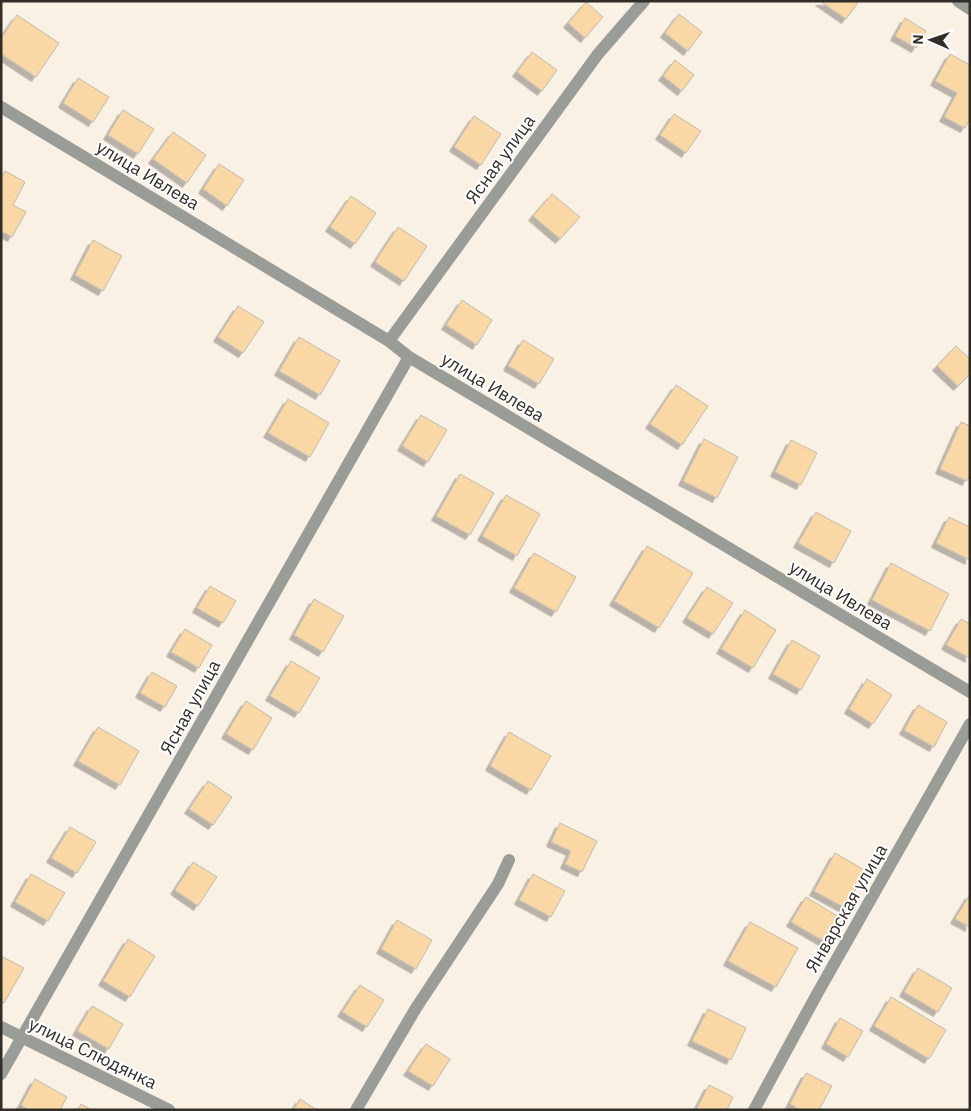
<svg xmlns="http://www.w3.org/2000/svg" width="971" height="1111" font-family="'IBM Plex Sans',sans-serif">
<defs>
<filter id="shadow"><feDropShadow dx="-4.5" dy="4.5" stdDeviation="0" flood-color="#0004"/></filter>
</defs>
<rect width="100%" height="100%" fill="#faf1e5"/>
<!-- building -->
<path fill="#f9d8a6" stroke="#c2baae" filter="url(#shadow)" d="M 820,1 L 859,1 L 846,19 Z
M 586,2 L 603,17 L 585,38 L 568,23 Z
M 679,14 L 702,32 L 688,51 L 665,33 Z
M 17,15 L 59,43 L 36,77 L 1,54 L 1,38 Z
M 905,18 L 926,31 L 916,48 L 895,36 Z
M 532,52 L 557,70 L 542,91 L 517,72 Z
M 950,54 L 970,65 L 970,119 L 965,128 L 944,117 L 957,93 L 935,81 Z
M 675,60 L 694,75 L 682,91 L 663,76 Z
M 78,78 L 109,97 L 93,122 L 63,103 Z
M 123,110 L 154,129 L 138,154 L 108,135 Z
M 674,114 L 701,131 L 686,153 L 660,135 Z
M 474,116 L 501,134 L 481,165 L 454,147 Z
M 173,132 L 206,155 L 187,183 L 153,159 Z
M 219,164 L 244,180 L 227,206 L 203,189 Z
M 5,171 L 25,182 L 13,205 L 26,212 L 12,237 L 1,231 L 1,179 Z
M 552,194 L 580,217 L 560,239 L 533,216 Z
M 351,196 L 376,213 L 355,244 L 330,227 Z
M 398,227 L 427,246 L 404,281 L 375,262 Z
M 93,240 L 122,256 L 103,291 L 75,275 Z
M 462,300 L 492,320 L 477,345 L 446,325 Z
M 238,306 L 264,322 L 243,353 L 218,337 Z
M 299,337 L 340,361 L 320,395 L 279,371 Z
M 523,340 L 554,359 L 539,384 L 508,366 Z
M 956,346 L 970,359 L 970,374 L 958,386 L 937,366 Z
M 676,385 L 708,406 L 682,445 L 650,424 Z
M 288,399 L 329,423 L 310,457 L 268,433 Z
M 421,415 L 447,430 L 428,462 L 402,446 Z
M 961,422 L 970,426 L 970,474 L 967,481 L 940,469 Z
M 704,439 L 738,457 L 717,498 L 683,481 Z
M 791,440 L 817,453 L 801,485 L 775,472 Z
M 460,474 L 494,493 L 470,535 L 436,516 Z
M 506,495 L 540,514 L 517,556 L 482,536 Z
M 816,512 L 851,531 L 834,563 L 798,543 Z
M 949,517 L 970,527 L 970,560 L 936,543 Z
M 647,546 L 693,573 L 659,628 L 614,601 Z
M 534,553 L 576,577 L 556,612 L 514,588 Z
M 891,563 L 949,594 L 930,631 L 872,600 Z
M 210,586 L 236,601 L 223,623 L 197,608 Z
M 707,587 L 733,603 L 713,634 L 687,618 Z
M 314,599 L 344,616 L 323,652 L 294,635 Z
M 745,610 L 776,630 L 753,668 L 721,649 Z
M 961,619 L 970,624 L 970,658 L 946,645 Z
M 185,629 L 212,645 L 199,668 L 171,652 Z
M 792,640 L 820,656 L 801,690 L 773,674 Z
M 291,661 L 320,678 L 299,713 L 270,696 Z
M 152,672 L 177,686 L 165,707 L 140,693 Z
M 867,679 L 892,695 L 873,724 L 849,709 Z
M 246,701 L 272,718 L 253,750 L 226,734 Z
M 918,705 L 947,722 L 934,747 L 904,730 Z
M 98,727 L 139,751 L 120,785 L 78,761 Z
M 509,732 L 551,756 L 531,790 L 490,766 Z
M 208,781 L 232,797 L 213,825 L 189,809 Z
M 560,823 L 597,841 L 582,872 L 565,864 L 571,851 L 551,842 Z
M 70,827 L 96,842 L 77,873 L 51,858 Z
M 835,853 L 866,871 L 845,908 L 814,891 Z
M 193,862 L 217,877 L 198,906 L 175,890 Z
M 31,874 L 65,893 L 48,921 L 15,902 Z
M 533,874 L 565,891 L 551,917 L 519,900 Z
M 970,894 L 970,927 L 955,919 Z
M 806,897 L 839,917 L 825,942 L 791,922 Z
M 397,920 L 432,940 L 416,969 L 381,949 Z
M 750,922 L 798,948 L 776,987 L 728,961 Z
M 128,939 L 155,956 L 130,997 L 103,981 Z
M 1,956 L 24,968 L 4,1003 L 1,1001 Z
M 918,968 L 952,988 L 938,1012 L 904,992 Z
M 360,985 L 384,1000 L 367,1027 L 342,1012 Z
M 891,997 L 946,1030 L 929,1059 L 874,1026 Z
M 92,1006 L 123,1024 L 109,1049 L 77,1031 Z
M 708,1009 L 746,1028 L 731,1060 L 692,1041 Z
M 840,1018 L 863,1031 L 848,1057 L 826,1044 Z
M 426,1044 L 450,1059 L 433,1086 L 408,1071 Z
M 806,1073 L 832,1086 L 819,1110 L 800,1110 L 790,1104 Z
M 35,1079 L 67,1097 L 60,1110 L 28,1110 L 21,1105 Z
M 709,1085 L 733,1097 L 727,1110 L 696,1110 Z
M 300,1099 L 317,1110 L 293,1110 Z
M 81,1104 L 92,1110 L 78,1110 Z"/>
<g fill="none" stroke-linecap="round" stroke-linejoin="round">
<!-- street -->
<path stroke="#9a9d97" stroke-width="12" d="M 958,1 L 970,9
M 1,107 L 389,341 L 409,357 L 970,692
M 389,341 L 598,54 L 644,1
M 1,1027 L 169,1110
M 1,1074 L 409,357
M 356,1110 L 416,1008 L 498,884 L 509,860
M 754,1110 L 817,994 L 970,724"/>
</g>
<g text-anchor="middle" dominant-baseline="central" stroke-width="4" stroke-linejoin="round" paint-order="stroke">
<!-- street labels -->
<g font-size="18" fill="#312e2a" stroke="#fff">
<text transform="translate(500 159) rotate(-54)">Ясная улица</text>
<text transform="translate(148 175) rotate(31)">улица Ивлева</text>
<text transform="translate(493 387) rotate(31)">улица Ивлева</text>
<text transform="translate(841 595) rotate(31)">улица Ивлева</text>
<text transform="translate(190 707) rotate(-61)">Ясная улица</text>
<text transform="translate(846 908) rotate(-60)">Январская улица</text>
<text transform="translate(93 1053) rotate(26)">улица Слюдянка</text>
</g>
</g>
<!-- border -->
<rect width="971" height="1111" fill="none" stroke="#312e2a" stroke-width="5"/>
<!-- north arrow -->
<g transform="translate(931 40) rotate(272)" stroke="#ffffff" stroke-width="4" paint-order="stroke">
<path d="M0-4L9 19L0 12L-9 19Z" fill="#312e2a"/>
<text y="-8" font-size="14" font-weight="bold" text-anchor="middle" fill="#312e2a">N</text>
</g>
</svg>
